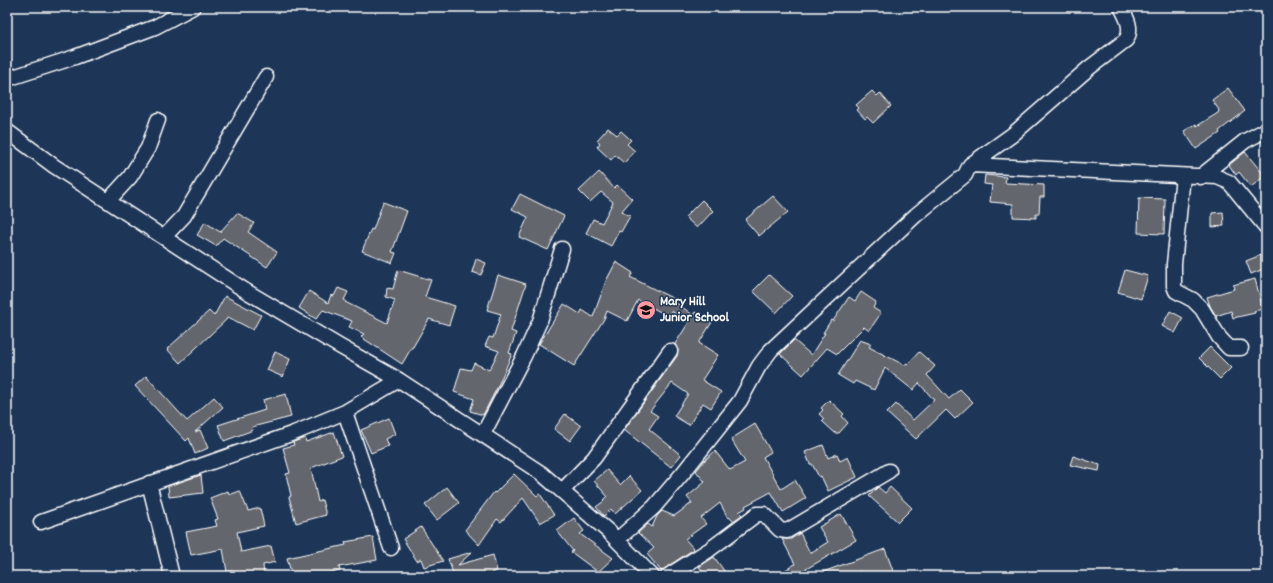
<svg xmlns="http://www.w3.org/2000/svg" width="1273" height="583" font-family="Dekko,sans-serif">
<rect width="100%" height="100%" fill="#1d3557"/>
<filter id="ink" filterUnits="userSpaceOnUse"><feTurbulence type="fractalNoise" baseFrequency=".025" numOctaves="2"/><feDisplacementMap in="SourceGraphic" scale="8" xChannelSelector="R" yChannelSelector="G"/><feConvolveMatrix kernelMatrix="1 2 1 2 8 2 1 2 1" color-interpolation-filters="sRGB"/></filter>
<g filter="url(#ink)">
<!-- building -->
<path fill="#63666d" stroke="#fff" d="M 1228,88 L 1245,111 L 1219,131 L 1220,133 L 1196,149 L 1184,131 L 1196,124 L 1197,126 L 1218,113 L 1219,110 L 1212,100 Z
M 872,91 L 877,96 L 880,93 L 891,106 L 873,123 L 867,117 L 865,119 L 857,110 L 859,108 L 856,105 Z
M 608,128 L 617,135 L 621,131 L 631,140 L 627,144 L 635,151 L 624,163 L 615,155 L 611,160 L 597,147 L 600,143 L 597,140 Z
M 1245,152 L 1265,176 L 1251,187 L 1239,172 L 1236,175 L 1229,165 Z
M 599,172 L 614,188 L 617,185 L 632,199 L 621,212 L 630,216 L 621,232 L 619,231 L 611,246 L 586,233 L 593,219 L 602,223 L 613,202 L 601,192 L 590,202 L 579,191 Z
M 985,175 L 1006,177 L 1005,183 L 1044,185 L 1044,197 L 1040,197 L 1039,214 L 1036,214 L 1036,218 L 1013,217 L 1013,204 L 990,202 L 992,185 L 984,184 Z
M 520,194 L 564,216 L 548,250 L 519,237 L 528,217 L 512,209 Z
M 773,196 L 788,212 L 759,236 L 745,220 Z
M 1139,198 L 1165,199 L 1164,234 L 1138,233 Z
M 702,200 L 713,211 L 697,228 L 685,217 Z
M 383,202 L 407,211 L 392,252 L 396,253 L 392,263 L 362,251 L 371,229 L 373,230 Z
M 1223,212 L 1224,226 L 1212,227 L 1212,213 Z
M 237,213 L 254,223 L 248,232 L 277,252 L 267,267 L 223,238 L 216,246 L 197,235 L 205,222 L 220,232 Z
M 1266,253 L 1266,268 L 1251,274 L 1246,261 Z
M 476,259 L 486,263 L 481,275 L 472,272 Z
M 616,262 L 633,273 L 630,277 L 676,300 L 675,302 L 693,315 L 695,312 L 712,322 L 699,343 L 718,355 L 702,380 L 721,392 L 711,408 L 703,403 L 689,425 L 674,416 L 688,394 L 672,383 L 650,411 L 658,416 L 649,429 L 681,455 L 671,467 L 624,430 L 677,356 L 678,351 L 675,344 L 689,322 L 671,311 L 668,316 L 638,300 L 627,321 L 607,311 L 604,319 L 574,366 L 539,344 L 564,304 L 580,314 L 582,310 L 593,317 L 606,281 Z
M 398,270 L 431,280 L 425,297 L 455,306 L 449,325 L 429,319 L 413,347 L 412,347 L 402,364 L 361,337 L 364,334 L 349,327 L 352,321 L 323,310 L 316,319 L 299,308 L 309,291 L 328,303 L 331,295 L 334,296 L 338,288 L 348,292 L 344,300 L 346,301 L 345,302 L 387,323 L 395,300 L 386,297 L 387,288 L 393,289 Z
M 1125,270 L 1148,276 L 1141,299 L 1118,292 Z
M 498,275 L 526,284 L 511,331 L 516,333 L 509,353 L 512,354 L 497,388 L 483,415 L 470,411 L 474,399 L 454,392 L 461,368 L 471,370 L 474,363 L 489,370 L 499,351 L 485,346 L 489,337 L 493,338 L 501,314 L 487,310 Z
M 769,275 L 792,296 L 776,313 L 753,291 Z
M 1255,279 L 1263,309 L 1254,311 L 1255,313 L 1233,318 L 1231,311 L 1216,316 L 1210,306 L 1207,297 L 1234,289 L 1233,285 Z
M 861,292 L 876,302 L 873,308 L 881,313 L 869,331 L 864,327 L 837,354 L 827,348 L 803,375 L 780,354 L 794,340 L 811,355 L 825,333 L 823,333 L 831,320 L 833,321 L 849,297 L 855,301 Z
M 225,296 L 261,315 L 253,330 L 228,317 L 226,320 L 180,363 L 167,349 L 209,311 L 214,316 Z
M 1170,311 L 1183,318 L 1175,333 L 1162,326 Z
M 860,340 L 871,344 L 869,347 L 904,365 L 907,363 L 908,364 L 919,352 L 935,366 L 927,375 L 949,399 L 960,389 L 973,402 L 955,419 L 946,410 L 916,439 L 887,413 L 896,404 L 913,420 L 934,400 L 919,383 L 913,390 L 885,368 L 874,390 L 855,381 L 853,384 L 838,375 Z
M 1210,347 L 1231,368 L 1220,379 L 1199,358 Z
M 275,352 L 290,359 L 283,377 L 267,370 Z
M 146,376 L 187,421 L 214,397 L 223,407 L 195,432 L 200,430 L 208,448 L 195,454 L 189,438 L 186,441 L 135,386 Z
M 286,394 L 291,417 L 252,427 L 253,430 L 224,441 L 218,425 L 265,410 L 263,400 Z
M 829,400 L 844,414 L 842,416 L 848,423 L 839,433 L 835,433 L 822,421 L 824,419 L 819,414 L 823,410 L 821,408 Z
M 565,414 L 581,426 L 570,441 L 554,429 Z
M 389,418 L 395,434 L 385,439 L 388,446 L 371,453 L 361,430 Z
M 755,424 L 771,452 L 763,457 L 781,489 L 795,480 L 806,498 L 783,512 L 771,492 L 745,506 L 746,508 L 739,512 L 742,515 L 733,521 L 729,517 L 728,518 L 720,503 L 701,518 L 706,524 L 685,539 L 694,549 L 661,571 L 647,554 L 654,548 L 638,533 L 648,524 L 652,527 L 657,516 L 662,511 L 674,516 L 692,503 L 687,497 L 705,482 L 696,471 L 704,461 L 715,451 L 730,470 L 745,462 L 731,439 Z
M 334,432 L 342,456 L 311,468 L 318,502 L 322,500 L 326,515 L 296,523 L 289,497 L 291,496 L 286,474 L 290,473 L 283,448 L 294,445 L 293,442 L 305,438 L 306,442 Z
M 823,445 L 828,458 L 837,454 L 840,461 L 848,457 L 857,477 L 828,491 L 821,476 L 819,477 L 812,464 L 810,464 L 805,452 Z
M 1073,456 L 1100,465 L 1099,471 L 1070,465 Z
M 607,470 L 620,485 L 629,476 L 642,490 L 615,514 L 611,509 L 604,516 L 596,507 L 604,501 L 603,500 L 607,496 L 594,481 Z
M 514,474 L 537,496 L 540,494 L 554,515 L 540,523 L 523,498 L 501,522 L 497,519 L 479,545 L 465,530 L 494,492 L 495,493 Z
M 201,475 L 203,493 L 169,497 L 168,486 Z
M 447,487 L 459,503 L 437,520 L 425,505 Z
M 878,487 L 885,493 L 890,487 L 912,508 L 898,522 L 869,496 Z
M 228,491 L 229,495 L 240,491 L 248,511 L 260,508 L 264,526 L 237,532 L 241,552 L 271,546 L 275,562 L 263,565 L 264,576 L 232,576 L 232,571 L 227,572 L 223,549 L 191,555 L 186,532 L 217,526 L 215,520 L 218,519 L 210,498 Z
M 841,514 L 856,540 L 794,576 L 776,576 L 795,564 L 782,539 L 791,539 L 800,533 L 810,553 L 828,542 L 819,527 Z
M 574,518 L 584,531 L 580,534 L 613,558 L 598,572 L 571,552 L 573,551 L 557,531 Z
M 421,527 L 443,561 L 424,567 L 421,559 L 417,561 L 403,539 Z
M 373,537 L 377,560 L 339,567 L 340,571 L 318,576 L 292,576 L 287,558 L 346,545 L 345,542 Z
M 885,549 L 895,576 L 862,576 L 860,571 L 852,576 L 815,576 L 815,575 Z
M 472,552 L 458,565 L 493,555 L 497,571 L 492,572 L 493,576 L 454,576 L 448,559 Z
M 714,557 L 725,572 L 719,576 L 706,576 L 699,567 Z"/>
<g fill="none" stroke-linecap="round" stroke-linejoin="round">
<defs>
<path id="minor" d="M 7,79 L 75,57 L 155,27 L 193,7
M 7,131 L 54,166 L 246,291 L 339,346 L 399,380 L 541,473 L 609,532 L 652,576
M 970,165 L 1217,177 L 1229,182 L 1266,227
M 1183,176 L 1174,264 L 1174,286 L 1176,291 L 1193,300 L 1202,309 L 1219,337 L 1229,348 L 1241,348
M 1200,177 L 1245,141 L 1266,130
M 108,201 L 130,177 L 148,148 L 158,120
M 164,237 L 184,216 L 266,77
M 345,412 L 391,548
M 483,434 L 524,356 L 540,321 L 562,249
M 149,483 L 172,576
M 562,491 L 594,458 L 670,351
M 41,522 L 294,433 L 345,412 L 399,380
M 617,540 L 654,507 L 683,473 L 740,401 L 759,366 L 771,350 L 916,215 L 965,175 L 970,165 L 1012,135 L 1089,68 L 1126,40 C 1133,29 1127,18 1121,7
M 668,576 L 709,550 L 757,514 L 764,514 L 780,530 L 787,531 L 889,471"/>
</defs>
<!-- minor casing -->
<use href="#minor" stroke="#fff" stroke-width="17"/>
<!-- minor -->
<use href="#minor" stroke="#1d3557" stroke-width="14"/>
</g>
</g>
<!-- icons -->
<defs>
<symbol id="school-disc" viewBox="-11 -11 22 22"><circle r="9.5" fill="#ff9aa2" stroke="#1d3557"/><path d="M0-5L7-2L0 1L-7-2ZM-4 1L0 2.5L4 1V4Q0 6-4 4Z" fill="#111"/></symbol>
</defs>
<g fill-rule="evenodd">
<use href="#school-disc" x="635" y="299" width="22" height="22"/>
</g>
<g text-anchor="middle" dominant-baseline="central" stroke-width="3" stroke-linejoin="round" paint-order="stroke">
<!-- poi labels -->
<g font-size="14" font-weight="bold" fill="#fff" stroke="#1d3557" text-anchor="start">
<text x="660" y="302">Mary Hill<tspan x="660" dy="16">Junior School</tspan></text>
</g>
</g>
<!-- margin -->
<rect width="1273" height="583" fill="none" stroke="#1d3557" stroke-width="24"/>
<rect x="12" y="12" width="1249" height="559" fill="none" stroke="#fff" stroke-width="1.5" filter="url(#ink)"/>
</svg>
